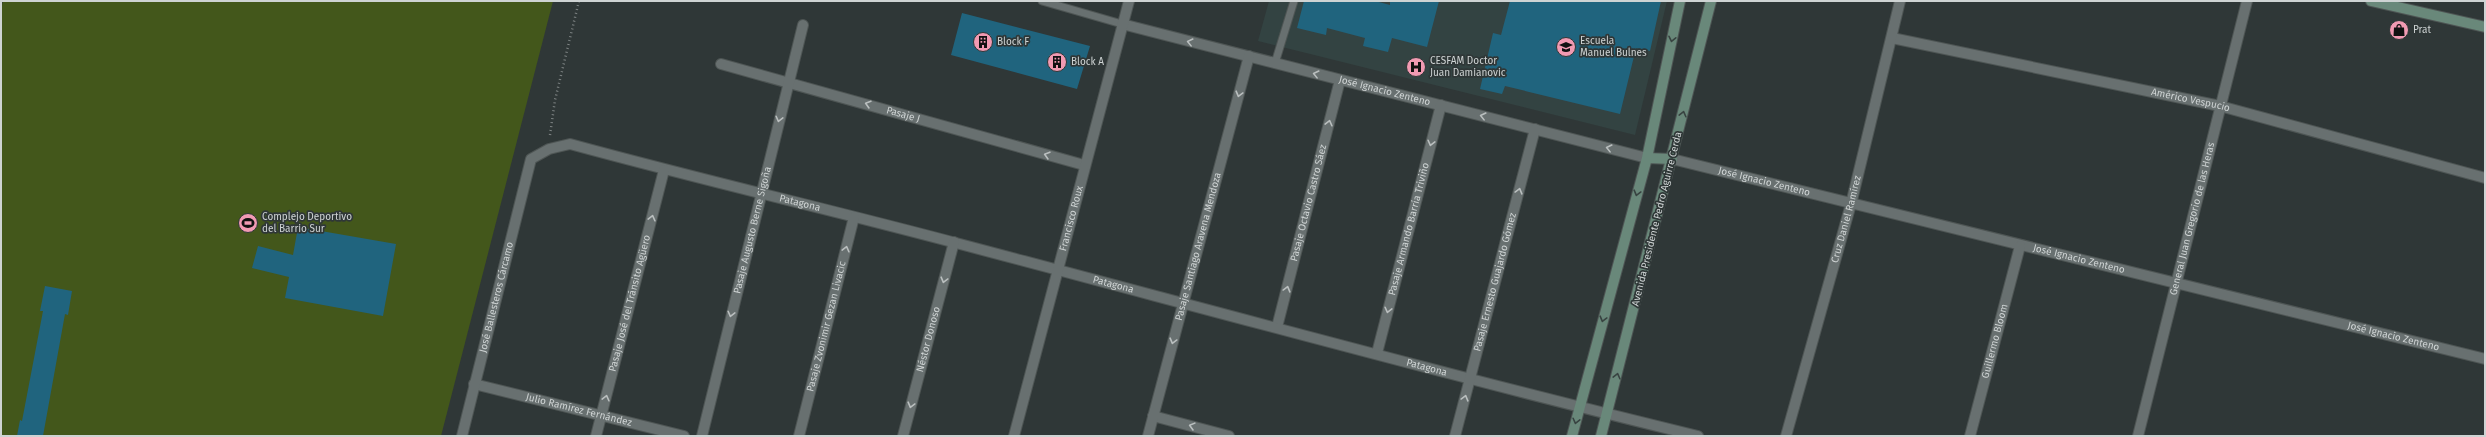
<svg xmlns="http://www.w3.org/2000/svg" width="2486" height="437" font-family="'Fira Sans',sans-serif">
<rect width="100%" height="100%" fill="#2f3737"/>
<!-- built -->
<path fill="#334342" d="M 1269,1 L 1667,1 L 1635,135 L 1258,41 Z"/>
<!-- green -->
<path fill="#43571b" d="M 3,1 L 553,1 L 441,436 L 1,436 L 1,10 Z"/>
<!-- building -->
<path fill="#20647e" d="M 1304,1 L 1375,1 L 1390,5 L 1390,1 L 1439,1 L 1427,47 L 1392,38 L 1388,52 L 1363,46 L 1365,38 L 1327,28 L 1326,35 L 1297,28 Z
M 1510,1 L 1661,1 L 1650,51 L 1636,48 L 1620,114 L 1505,86 L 1502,94 L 1480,89 L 1493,33 L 1501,35 Z
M 962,13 L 1090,46 L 1077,89 L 951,55 Z
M 298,227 L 396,244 L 383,316 L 285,298 L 289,277 L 252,268 L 258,246 L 293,255 Z
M 45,286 L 72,291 L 68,315 L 65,314 L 43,436 L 17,436 L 20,420 L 22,421 L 43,311 L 40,311 Z"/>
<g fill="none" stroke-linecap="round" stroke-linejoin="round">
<defs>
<path id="lane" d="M 1042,1 L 1122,24
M 1275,63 L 1294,1"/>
<g id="street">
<path id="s1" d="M 1122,24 L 1647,158"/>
<path id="s2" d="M 1892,38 L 2220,106 L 2485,178"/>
<path id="s3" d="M 721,64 L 1084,165"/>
<path id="s4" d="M 1672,159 L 2485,359"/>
<path id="s5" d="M 1277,327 L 1340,80"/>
<path id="s6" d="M 1377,353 L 1441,105"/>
<path id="s7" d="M 474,384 L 684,436"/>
<path d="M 1153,416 L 1229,436"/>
<path id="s8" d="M 462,436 L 531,159 L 549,149 L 570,144 C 698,179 828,209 956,243 C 1203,308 1450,376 1698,436"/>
<path id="s9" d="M 596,436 L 664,170"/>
<path id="s10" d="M 702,436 L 803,25"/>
<path id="s11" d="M 799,436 L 854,217"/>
<path id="s12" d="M 903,436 L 954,242"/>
<path id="s13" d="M 1014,436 L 1129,1"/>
<path id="s14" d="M 1148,436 L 1249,56"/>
<path id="s15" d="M 1455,436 L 1535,129"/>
<path id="s16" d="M 1786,436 L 1851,204 L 1900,1"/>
<path id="s17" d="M 1970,436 L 2020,246"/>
<path id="s18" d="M 2138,436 L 2247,1"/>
</g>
<path id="secondary" d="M 2371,1 L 2485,27
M 1647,158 L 1672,159
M 1572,436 L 1647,158 L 1680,1
M 1601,436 L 1711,1"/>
</defs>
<!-- lane casing -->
<use href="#lane" stroke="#4e5554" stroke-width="9"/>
<!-- street casing -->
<use href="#street" stroke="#4e5554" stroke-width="12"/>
<!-- secondary casing -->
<use href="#secondary" stroke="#4e5554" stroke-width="12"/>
<!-- path -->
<path stroke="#7d8383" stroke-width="2.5" stroke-dasharray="1 3" stroke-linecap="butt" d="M 550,135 L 555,100 L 579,1"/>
<!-- lane -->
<use href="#lane" stroke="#687070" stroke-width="7"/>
<!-- street -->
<use href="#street" stroke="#687070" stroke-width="10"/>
<!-- secondary -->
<use href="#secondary" stroke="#69887a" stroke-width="10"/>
</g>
<!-- one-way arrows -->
<defs><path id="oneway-chevron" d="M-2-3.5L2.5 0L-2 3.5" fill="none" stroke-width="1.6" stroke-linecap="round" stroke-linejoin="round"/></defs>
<g stroke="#384341">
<use href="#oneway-chevron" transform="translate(1672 39) rotate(102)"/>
<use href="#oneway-chevron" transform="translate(1683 114) rotate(-76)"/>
<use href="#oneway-chevron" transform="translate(1637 193) rotate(105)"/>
<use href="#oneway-chevron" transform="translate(1603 319) rotate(105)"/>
<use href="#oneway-chevron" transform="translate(1617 376) rotate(-76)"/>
<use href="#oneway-chevron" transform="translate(1576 421) rotate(104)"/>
</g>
<g stroke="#babfbf">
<use href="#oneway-chevron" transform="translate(1190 42) rotate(-166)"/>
<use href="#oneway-chevron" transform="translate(1316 74) rotate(-166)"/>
<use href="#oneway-chevron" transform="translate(1239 94) rotate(105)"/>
<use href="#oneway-chevron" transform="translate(868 104) rotate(-164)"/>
<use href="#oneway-chevron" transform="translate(1483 116) rotate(-166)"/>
<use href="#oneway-chevron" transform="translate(779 119) rotate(104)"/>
<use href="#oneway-chevron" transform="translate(1329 123) rotate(-76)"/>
<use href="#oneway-chevron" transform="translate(1431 143) rotate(104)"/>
<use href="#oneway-chevron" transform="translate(1609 148) rotate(-166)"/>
<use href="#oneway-chevron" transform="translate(1047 155) rotate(-164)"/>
<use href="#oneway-chevron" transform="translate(1519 191) rotate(-75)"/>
<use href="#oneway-chevron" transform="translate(652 218) rotate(-76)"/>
<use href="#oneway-chevron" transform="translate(846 249) rotate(-76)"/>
<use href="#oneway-chevron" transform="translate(944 280) rotate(105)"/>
<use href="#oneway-chevron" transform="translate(1287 289) rotate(-75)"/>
<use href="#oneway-chevron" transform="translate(1388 310) rotate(104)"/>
<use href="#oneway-chevron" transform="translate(731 314) rotate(104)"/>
<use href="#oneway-chevron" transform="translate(1173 341) rotate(105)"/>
<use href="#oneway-chevron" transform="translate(606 398) rotate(-76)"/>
<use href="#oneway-chevron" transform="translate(1465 398) rotate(-75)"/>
<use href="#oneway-chevron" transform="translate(911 405) rotate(105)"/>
<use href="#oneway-chevron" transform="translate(1192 426) rotate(-165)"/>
</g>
<!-- icons -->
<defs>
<symbol id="shop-disc" viewBox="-11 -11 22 22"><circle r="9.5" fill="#f19ab2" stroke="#2f3737"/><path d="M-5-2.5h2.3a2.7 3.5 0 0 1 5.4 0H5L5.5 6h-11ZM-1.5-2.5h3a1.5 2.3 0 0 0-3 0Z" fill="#111"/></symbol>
<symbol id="building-disc" viewBox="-11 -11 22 22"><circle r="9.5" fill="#f19ab2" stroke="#2f3737"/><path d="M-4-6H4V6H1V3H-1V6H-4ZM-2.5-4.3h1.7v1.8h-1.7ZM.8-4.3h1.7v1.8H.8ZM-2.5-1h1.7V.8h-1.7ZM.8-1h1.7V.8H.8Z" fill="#111"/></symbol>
<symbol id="school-disc" viewBox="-11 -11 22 22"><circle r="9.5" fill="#f19ab2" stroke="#2f3737"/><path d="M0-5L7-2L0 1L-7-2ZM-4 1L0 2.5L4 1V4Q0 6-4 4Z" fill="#111"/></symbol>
<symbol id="hospital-disc" viewBox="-11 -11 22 22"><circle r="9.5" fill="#f19ab2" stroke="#2f3737"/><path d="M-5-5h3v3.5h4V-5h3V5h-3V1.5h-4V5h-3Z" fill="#111"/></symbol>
<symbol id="stadium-disc" viewBox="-11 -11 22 22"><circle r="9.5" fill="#f19ab2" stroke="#2f3737"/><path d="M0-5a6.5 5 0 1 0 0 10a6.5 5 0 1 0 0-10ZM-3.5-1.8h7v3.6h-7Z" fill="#111"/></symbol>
</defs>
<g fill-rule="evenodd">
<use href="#shop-disc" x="2388" y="19" width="22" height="22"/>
<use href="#building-disc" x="972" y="31" width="22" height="22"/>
<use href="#school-disc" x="1555" y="36" width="22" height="22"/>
<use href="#building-disc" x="1046" y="51" width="22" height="22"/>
<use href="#hospital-disc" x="1405" y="56" width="22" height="22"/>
<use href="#stadium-disc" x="237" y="212" width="22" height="22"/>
</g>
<g text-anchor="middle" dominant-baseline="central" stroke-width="3.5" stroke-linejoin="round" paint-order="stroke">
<!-- poi labels -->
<g font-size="10" fill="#ced3d3" stroke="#2f3737" text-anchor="start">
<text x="2413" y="30">Prat</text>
<text x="1580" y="41">Escuela<tspan x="1580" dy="12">Manuel Bulnes</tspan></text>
<text x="997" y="42">Block F</text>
<text x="1430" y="61">CESFAM Doctor<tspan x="1430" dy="12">Juan Damianovic</tspan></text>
<text x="1071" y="62">Block A</text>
<text x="262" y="217">Complejo Deportivo<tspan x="262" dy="12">del Barrio Sur</tspan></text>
</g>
<!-- street labels -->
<g font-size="10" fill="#ced3d3" stroke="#2f3737">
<text stroke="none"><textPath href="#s1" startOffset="271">José Ignacio Zenteno</textPath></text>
<text stroke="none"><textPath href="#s2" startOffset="305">Américo Vespucio</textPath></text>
<text stroke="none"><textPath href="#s3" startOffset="189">Pasaje J</textPath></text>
<text stroke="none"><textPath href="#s4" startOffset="95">José Ignacio Zenteno</textPath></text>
<text stroke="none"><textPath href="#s5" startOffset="128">Pasaje Octavio Castro Sáez</textPath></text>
<text stroke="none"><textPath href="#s8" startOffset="565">Patagona</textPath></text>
<text stroke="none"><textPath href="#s13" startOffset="225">Francisco Roux</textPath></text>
<text stroke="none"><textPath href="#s18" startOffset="224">General Juan Gregorio de las Heras</textPath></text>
<text transform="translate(1657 219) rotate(-76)">Avenida Presidente Pedro Aguirre Cerda</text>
<text stroke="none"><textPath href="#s16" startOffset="225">Cruz Daniel Ramírez</textPath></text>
<text stroke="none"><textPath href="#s6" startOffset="128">Pasaje Armando Barría Triviño</textPath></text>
<text stroke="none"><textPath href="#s10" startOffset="212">Pasaje Augusto Berne Sigoña</textPath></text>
<text stroke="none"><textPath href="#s14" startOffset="196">Pasaje Santiago Aravena Mendoza</textPath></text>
<text stroke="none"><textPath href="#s4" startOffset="419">José Ignacio Zenteno</textPath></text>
<text stroke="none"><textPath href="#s15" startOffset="159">Pasaje Ernesto Guajardo Gómez</textPath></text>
<text stroke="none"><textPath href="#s8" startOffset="889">Patagona</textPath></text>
<text stroke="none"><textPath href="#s8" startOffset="143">José Ballesteros Cárcamo</textPath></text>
<text stroke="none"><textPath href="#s9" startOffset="137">Pasaje José del Tránsito Agüero</textPath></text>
<text stroke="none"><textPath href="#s11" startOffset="113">Pasaje Zvonimir Gezan Livacic</textPath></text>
<text stroke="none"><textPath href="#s4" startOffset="743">José Ignacio Zenteno</textPath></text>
<text stroke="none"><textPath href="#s12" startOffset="100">Néstor Donoso</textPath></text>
<text stroke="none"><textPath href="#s17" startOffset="98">Guillermo Bloom</textPath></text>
<text stroke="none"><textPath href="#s8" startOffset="1213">Patagona</textPath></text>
<text stroke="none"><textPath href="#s7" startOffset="108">Julio Ramírez Fernández</textPath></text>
</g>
</g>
<!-- border -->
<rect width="2486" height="437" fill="none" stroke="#ced3d3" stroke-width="4"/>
</svg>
